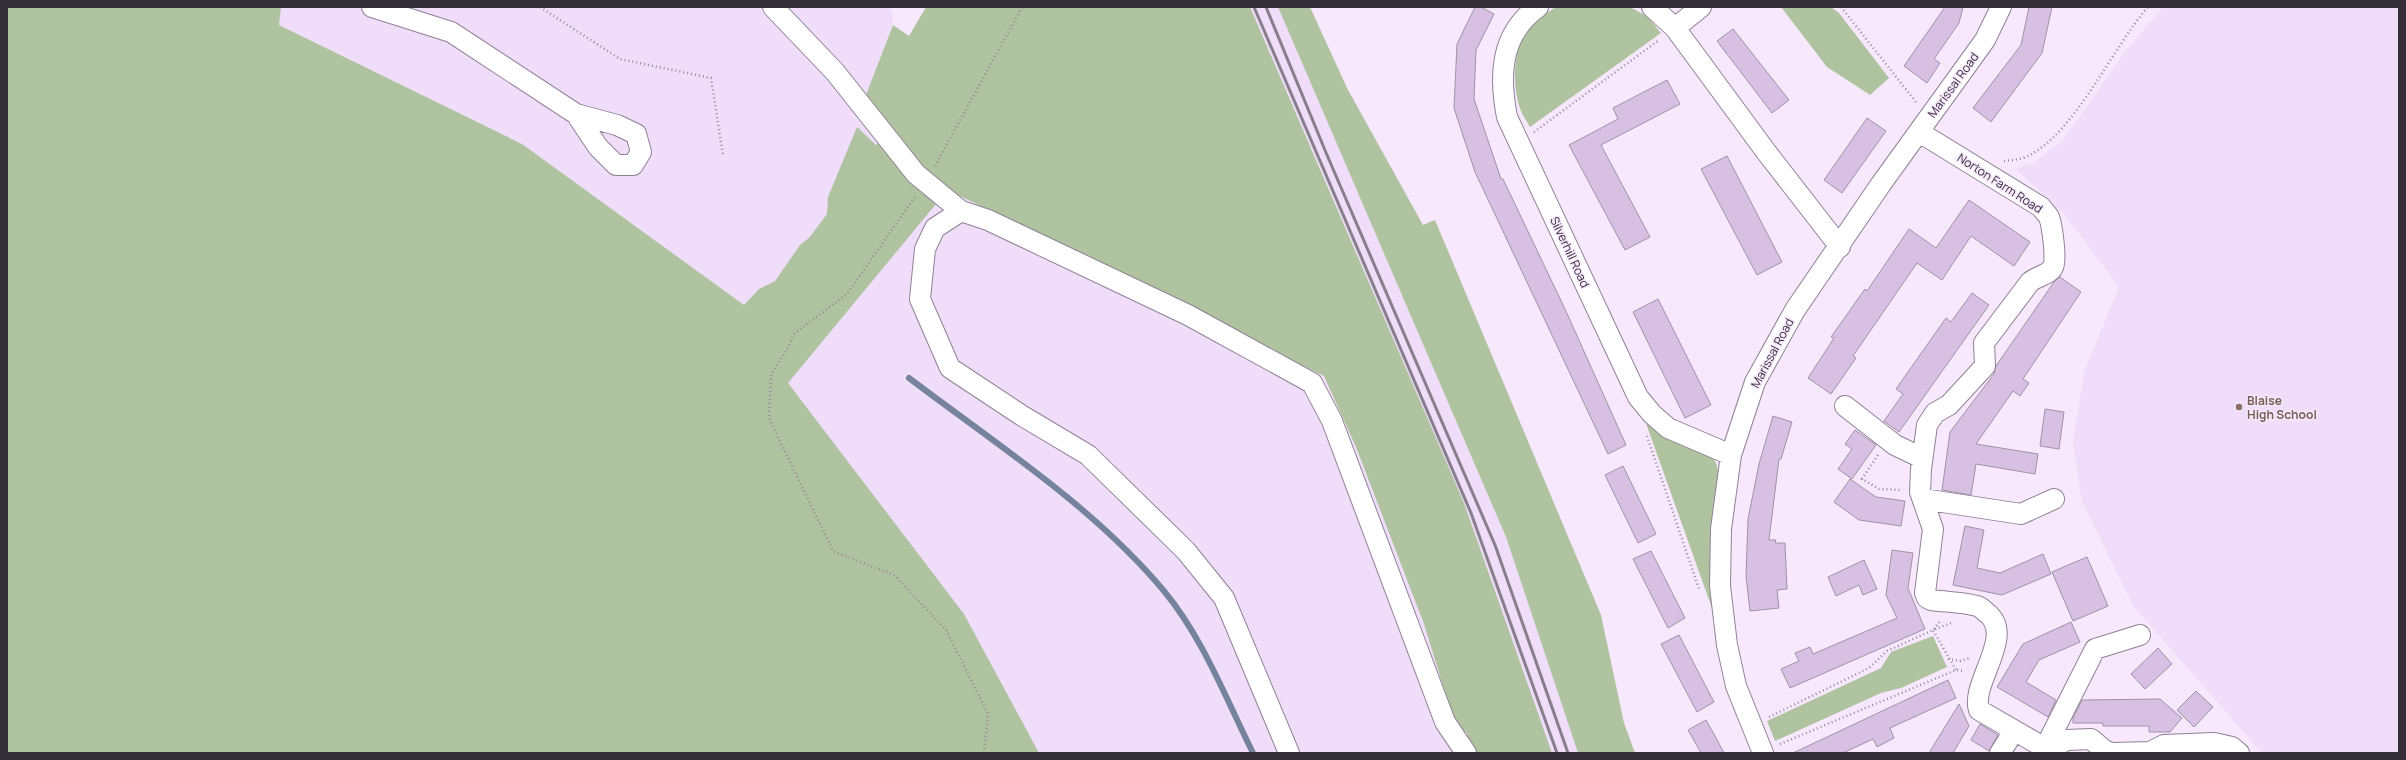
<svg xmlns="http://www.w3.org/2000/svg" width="2406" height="760" font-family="Manrope,sans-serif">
<rect width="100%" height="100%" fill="#f7e8fd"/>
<!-- built -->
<path fill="#f0ddf9" d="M 243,7 L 887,7 L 892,11 L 893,25 L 864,100 L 944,188 L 1324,376 L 1356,447 L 1424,624 L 1455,725 L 1467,733 L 1472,753 L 1039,753 L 964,614 L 787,383 L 842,317 L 759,289 L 744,305 L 522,144 Z
M 1250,7 L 1278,7 L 1506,537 L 1578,753 L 1552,753 L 1360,261 Z
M 2163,7 L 2399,7 L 2399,753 L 2262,753 L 2134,607 L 2082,502 L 2073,442 L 2084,372 L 2119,287 L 2065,215 L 2016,169 L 2034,163 L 2063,140 L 2127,49 Z"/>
<!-- green -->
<path fill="#afc3a0" d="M 7,7 L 281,7 L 279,25 L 522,144 L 744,305 L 759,289 L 775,281 L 800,245 L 809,238 L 827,214 L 828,197 L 857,127 L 876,145 L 881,141 L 936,204 L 788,383 L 964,614 L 1039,753 L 7,753 Z
M 926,7 L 1250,7 L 1464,503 L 1552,753 L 1472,753 L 1467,733 L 1455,725 L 1424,624 L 1356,447 L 1324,376 L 944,188 L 923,175 L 864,100 L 893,25 L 909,36 Z
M 1278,7 L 1310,7 L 1347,88 L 1423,225 L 1435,220 L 1601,615 L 1624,723 L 1635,753 L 1578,753 L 1506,537 Z
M 1556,7 L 1630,7 L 1648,17 L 1661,33 L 1530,127 C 1527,122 1523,116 1521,111 C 1512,89 1513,52 1525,32 C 1532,21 1545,14 1556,7 Z
M 1781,7 L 1831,7 L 1839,13 L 1889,78 L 1870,95 L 1827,67 Z
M 1643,415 L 1712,457 C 1721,467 1718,479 1716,492 C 1710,531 1712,571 1713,611 Z
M 1933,636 L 1947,667 L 1901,688 L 1881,693 L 1775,741 L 1767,721 L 1881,668 L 1891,652 Z"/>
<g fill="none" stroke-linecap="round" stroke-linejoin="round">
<!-- stream -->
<path stroke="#75839c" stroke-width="6" d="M 909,378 C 996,444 1093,506 1164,591 C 1203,638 1226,699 1253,753"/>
</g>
<!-- building -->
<path fill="#d8c0e3" stroke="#a092a6" d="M 1475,7 L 1481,7 L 1494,14 L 1476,50 L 1474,99 L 1501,179 L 1503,179 L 1565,309 L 1626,445 L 1608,454 L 1475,172 L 1454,108 L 1457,44 Z
M 1945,7 L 1963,7 L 1959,23 L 1934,59 L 1940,63 L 1927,83 L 1904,66 Z
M 2029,7 L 2052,7 L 2042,53 L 1991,122 L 1973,108 L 2021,45 Z
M 1733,29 L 1789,100 L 1772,113 L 1717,41 Z
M 1667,80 L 1680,104 L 1601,145 L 1650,237 L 1625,250 L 1569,145 L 1618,119 L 1613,108 Z
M 1867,118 L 1886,131 L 1842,193 L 1824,180 Z
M 1727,156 L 1782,262 L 1757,275 L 1701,169 Z
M 1969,200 L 2030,242 L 2014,266 L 1971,236 L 1942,280 L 1917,263 L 1853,356 L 1856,358 L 1831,394 L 1808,378 L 1834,338 L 1831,337 L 1865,289 L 1867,291 L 1909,229 L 1936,248 Z
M 2060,277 L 2081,292 L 2023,379 L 2029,383 L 2020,396 L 2013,391 L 1976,444 L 2038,454 L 2035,474 L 1976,464 L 1971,495 L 1942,490 L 1950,432 L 1994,374 L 1996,366 L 2054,282 Z
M 1972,293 L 1989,305 L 1899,432 L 1884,421 L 1903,394 L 1896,389 L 1946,318 L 1951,322 Z
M 1658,299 L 1711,405 L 1685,418 L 1633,312 Z
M 2045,409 L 2064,412 L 2059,449 L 2040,446 Z
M 1773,416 L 1792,422 L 1781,459 L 1779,459 L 1769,540 L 1776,540 L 1775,543 L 1785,543 L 1787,589 L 1777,590 L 1779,608 L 1750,611 L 1746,576 L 1748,519 L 1759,464 Z
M 1855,430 L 1876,445 L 1852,479 L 1838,469 L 1852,449 L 1845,444 Z
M 1623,466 L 1656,534 L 1638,543 L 1605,475 Z
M 1850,479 L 1876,497 L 1905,501 L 1901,526 L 1859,520 L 1834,502 Z
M 1965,526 L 1984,530 L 1977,568 L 2000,573 L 2043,554 L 2051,574 L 2002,595 L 1953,585 Z
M 1892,550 L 1913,553 L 1908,588 L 1925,629 L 1790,688 L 1781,669 L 1799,661 L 1795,653 L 1810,647 L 1813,654 L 1897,618 L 1886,595 Z
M 1651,551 L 1685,618 L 1668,628 L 1633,559 Z
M 2087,557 L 2108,606 L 2073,621 L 2052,572 Z
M 1864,560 L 1877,589 L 1863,595 L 1859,585 L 1836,596 L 1828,577 Z
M 2071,622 L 2080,642 L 2039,660 L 2026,682 L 2056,700 L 2048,717 L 1997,687 L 2023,644 Z
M 1679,635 L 1714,702 L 1697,712 L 1661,644 Z
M 2158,648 L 2172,664 L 2145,689 L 2131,674 Z
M 1948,680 L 1956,698 L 1890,728 L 1894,738 L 1877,747 L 1873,739 L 1843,753 L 1793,753 Z
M 2196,691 L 2213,707 L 2194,727 L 2177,710 Z
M 2160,699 L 2182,718 L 2170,732 L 2149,732 L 2149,726 L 2103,726 L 2103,723 L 2073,723 L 2073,718 L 2082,700 Z
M 1959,704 L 1969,726 L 1953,753 L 1929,753 Z
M 1706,720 L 1715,736 L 1724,753 L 1701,753 L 1688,730 Z
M 1980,724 L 1998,735 L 1989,751 L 1971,740 Z"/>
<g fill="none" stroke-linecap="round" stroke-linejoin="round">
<defs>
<path id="minor" d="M 372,7 L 451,32 L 576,114 L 617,125 L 636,134 L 641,152 L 633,165 L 616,165 L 598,147 L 576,114
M 773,7 L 835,72 L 916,174 L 961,211 L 988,220 L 1188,315 L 1312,383 L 1332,421 L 1445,722 L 1466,753
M 1538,7 C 1500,34 1499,76 1507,117 L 1638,397 L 1652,414 L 1668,428 L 1731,455
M 1652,7 L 1675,28 L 1767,153 L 1840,247
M 1675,28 L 1701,7
M 1919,132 L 2041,207 C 2043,210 2047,214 2049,217 C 2052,225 2057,260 2053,267 C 2049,275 2037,276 2030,282 L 1984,343 L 1985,366 L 1949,405 L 1935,413 L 1927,425 L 1921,469 L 1920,492 L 1933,529 L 1925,593 L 1927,598 L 1931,600 C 1945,602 1963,602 1977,606 C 1981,607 1984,611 1987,613 C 2016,636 1970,683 1979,710 L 2045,748 L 2055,747 L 2066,740 L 2091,739 L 2104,750 L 2112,753
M 961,211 L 935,228 L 925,249 L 920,299 L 950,368 L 1021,415 L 1088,455 L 1186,551 L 1224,598 L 1289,753
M 1845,406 L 1895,445 L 1922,458
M 1923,499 L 2021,514 L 2054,499
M 2045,748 L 2095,649 L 2140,635
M 1763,753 L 1736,686 L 1727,645 L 1720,586 L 1721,529 L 1731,455 L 1755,382 L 1795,310 L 1881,184 L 1985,40 L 2001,7
M 2000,753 L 2014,731
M 2113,753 L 2150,752 L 2164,745 L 2214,743 L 2232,747 L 2239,753"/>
</defs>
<!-- minor casing -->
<use href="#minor" stroke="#8f8295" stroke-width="22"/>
<!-- path -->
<path stroke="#958b9a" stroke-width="2.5" stroke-dasharray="1 3" stroke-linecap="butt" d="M 540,7 L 620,59 L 711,78 L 723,155
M 1841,7 L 1916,102
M 1534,132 L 1659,40
M 2004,161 C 2012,160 2020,160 2028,156 C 2075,133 2112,48 2148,7
M 935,166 L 1022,7
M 915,197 L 847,294 L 794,334 L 788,348 L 771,374 L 769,418 L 833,551 L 894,575 L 946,630 L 988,714 L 984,753
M 1647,436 L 1699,589
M 1878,455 L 1862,479 L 1879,489 L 1900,490
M 1951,623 L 1933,630 L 1956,670
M 1948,659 L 1960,661 L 1970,658
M 1769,717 L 1869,668 L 1887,651 L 1933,630 L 1941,620
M 1780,744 L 1956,670 L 1965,671"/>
<!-- minor -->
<use href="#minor" stroke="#fff" stroke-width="20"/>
<!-- rail -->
<path stroke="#887f8d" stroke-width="3" d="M 1254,7 L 1471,513 L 1557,753
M 1266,7 L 1327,155 L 1495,545 L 1568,753"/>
</g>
<!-- markers -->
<circle fill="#8d6e63" stroke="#f7e8fd" stroke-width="1.5" cx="2239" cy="407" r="4"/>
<g text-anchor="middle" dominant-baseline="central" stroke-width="3" stroke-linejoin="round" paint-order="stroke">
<!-- street labels -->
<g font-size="12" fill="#353038" stroke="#f7e8fd">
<text transform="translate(1953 85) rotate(-54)">Marissal Road</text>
<text transform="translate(2000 183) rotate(33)">Norton Farm Road</text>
<text transform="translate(1570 252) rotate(65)">Silverhill Road</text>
<text transform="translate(1772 353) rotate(-62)">Marissal Road</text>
</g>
<!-- education labels -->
<g font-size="12" font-weight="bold" fill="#785e54" stroke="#f7e8fd" text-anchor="start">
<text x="2247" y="400">Blaise<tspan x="2247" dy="14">High School</tspan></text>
</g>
</g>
<!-- border -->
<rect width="2406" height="760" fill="none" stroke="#353038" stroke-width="16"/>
</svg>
